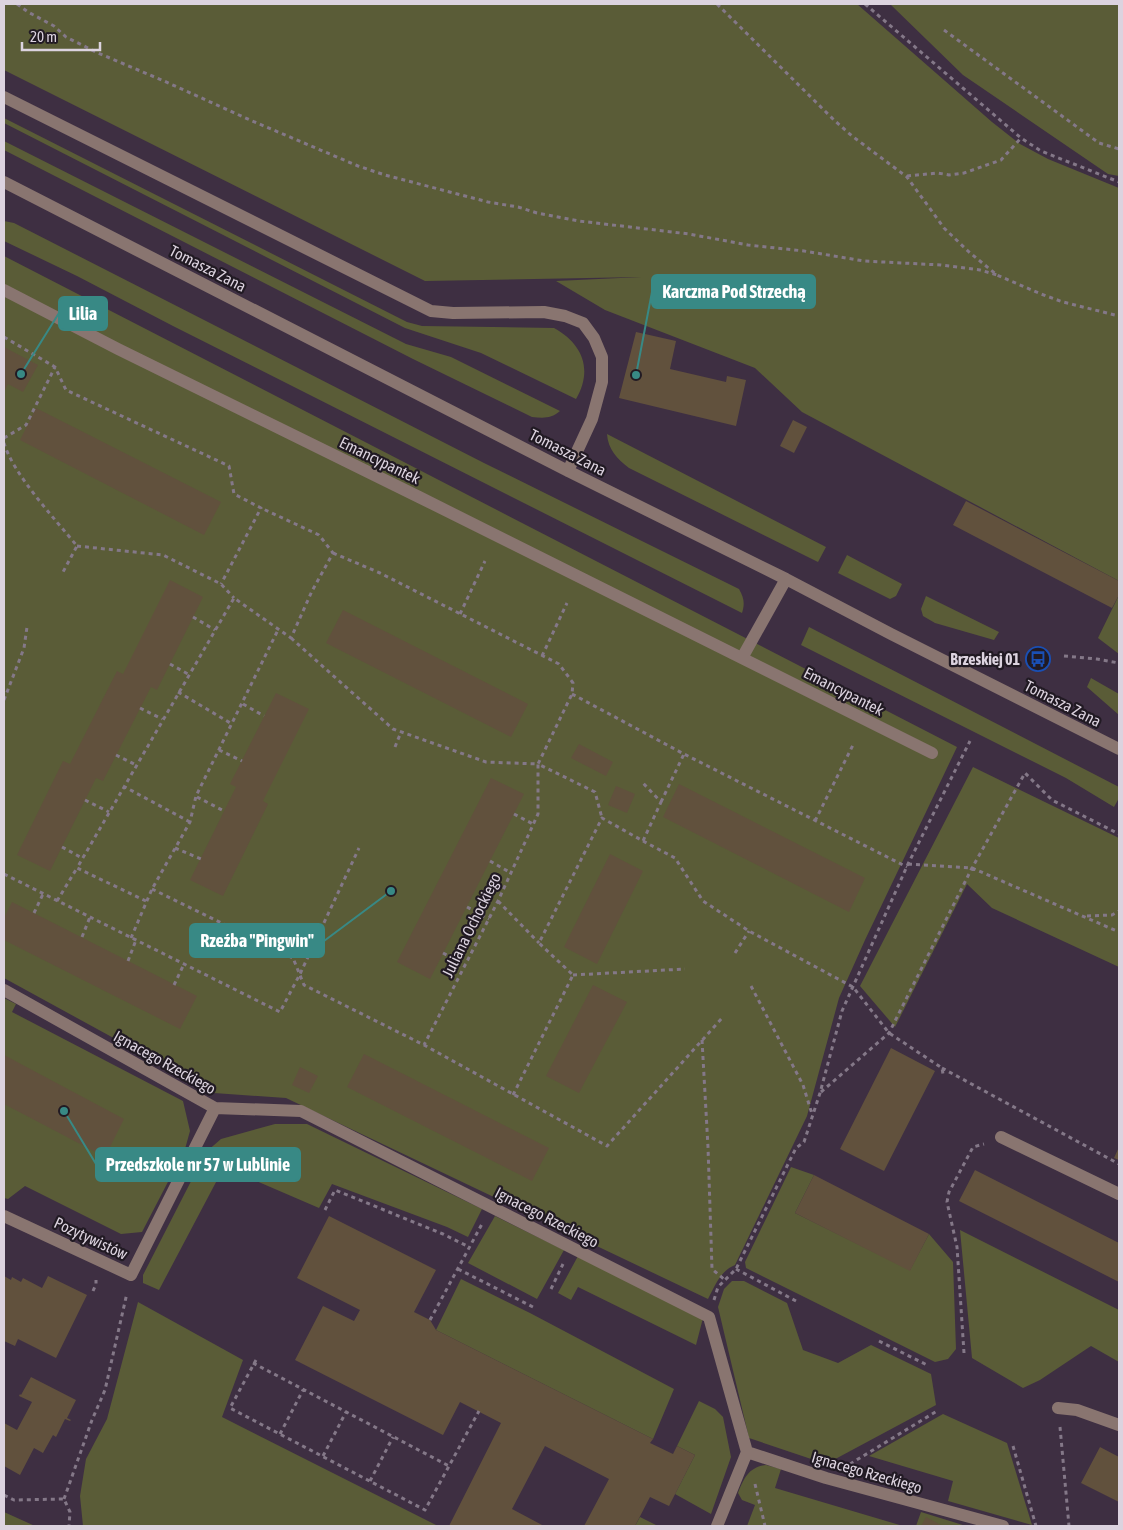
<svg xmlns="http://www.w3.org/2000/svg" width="1123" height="1530" font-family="'Asap Condensed',sans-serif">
<rect width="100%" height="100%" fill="#3e2f42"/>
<!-- green -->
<path fill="#5a5c37" d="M 4,4 L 857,4 L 992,122 L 1020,144 L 1048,159 L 1119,188 L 1119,581 L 802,412 L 755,368 L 605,310 L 556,281 L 641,277 L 425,281 L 4,70 Z
M 890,4 L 1119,4 L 1119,176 L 1108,174 L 963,75 Z
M 4,118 L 407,322 L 422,326 L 554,328 C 583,344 593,370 576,399 L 481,353 L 405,328 L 4,123 Z
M 4,141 L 406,344 L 451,357 L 560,411 C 551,419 543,418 532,417 L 413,359 L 4,150 Z
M 4,221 L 14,223 L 484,463 L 739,589 C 744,598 745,603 742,613 L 173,326 L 77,276 L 4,241 Z
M 4,256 L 957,747 L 865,940 L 839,998 L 807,1116 L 735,1265 C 720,1271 715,1286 708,1299 L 286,1098 L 214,1093 L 4,978 Z
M 607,434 L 826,547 L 818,562 L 629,468 C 617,459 608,449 607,434 Z
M 847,555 L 902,584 L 896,596 L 890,599 L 838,573 Z
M 1119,595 L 1119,654 L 1098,638 Z
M 926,596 L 999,632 L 994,640 L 935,623 L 923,616 L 921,609 Z
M 809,627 L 1119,787 L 1119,798 L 1114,807 L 1066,778 L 801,645 Z
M 1091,678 L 1119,694 L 1119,715 L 1087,687 Z
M 973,767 L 1119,838 L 1119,967 L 992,908 L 967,884 L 895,1027 L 860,986 Z
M 4,998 L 16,1004 L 12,1012 L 183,1101 L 190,1131 L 185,1149 L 142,1232 L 121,1234 L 25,1186 L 8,1199 L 4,1198 Z
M 275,1124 L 307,1124 L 482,1209 L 468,1237 L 447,1227 L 332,1184 L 319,1208 L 224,1167 L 159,1290 L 143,1283 L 143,1275 L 206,1152 L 221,1139 Z
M 791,1167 L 814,1175 L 795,1213 L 910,1270 L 929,1234 L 953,1262 L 956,1349 L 948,1359 L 935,1362 L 746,1268 L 745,1262 Z
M 495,1216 L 564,1250 L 537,1299 L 468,1263 Z
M 960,1230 L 1119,1310 L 1119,1362 L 1091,1346 L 1040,1380 L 1023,1388 L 972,1358 Z
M 578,1256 L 703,1318 L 696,1345 L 578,1287 L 571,1300 L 558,1293 Z
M 461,1279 L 530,1313 L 674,1389 L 653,1439 L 436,1330 Z
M 732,1281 L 744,1281 L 787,1303 L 803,1350 L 838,1363 L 871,1345 L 931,1374 L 936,1405 L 826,1464 L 749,1438 L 718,1307 L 724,1289 Z
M 138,1302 L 243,1360 L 222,1417 L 438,1526 L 83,1526 L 80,1496 L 86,1459 L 107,1419 Z
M 699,1401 L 715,1409 L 723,1417 L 731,1457 L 711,1514 L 675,1494 L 695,1455 L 677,1446 Z
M 943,1414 L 1007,1443 L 1032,1525 L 948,1501 L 953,1481 L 869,1456 Z
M 766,1465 L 781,1469 L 775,1488 L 903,1526 L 747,1526 L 755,1505 L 742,1500 L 738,1493 C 744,1478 749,1467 766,1465 Z
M 4,1512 L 35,1526 L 4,1526 Z
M 921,1512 L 966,1526 L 916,1526 Z
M 640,1517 L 658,1526 L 635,1526 Z"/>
<!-- building -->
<path fill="#61513d" d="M 636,332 L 676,341 L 670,369 L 726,382 L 727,376 L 746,380 L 736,426 L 619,398 Z
M 4,347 L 38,365 L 23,392 L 8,384 L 4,392 Z
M 36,408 L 221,502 L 204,535 L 20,440 Z
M 793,420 L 807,427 L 794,453 L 780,446 Z
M 966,501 L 1119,581 L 1119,595 L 1112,608 L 953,525 Z
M 170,580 L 203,597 L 157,690 L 151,687 L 103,781 L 96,778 L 50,871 L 17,855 L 63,761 L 70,764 L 117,671 L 123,674 Z
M 343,610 L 528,704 L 511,737 L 326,643 Z
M 276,693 L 309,709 L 263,801 L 268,804 L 223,896 L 190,880 L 236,787 L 230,784 Z
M 579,744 L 613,762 L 606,776 L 571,758 Z
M 491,778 L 524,794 L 430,979 L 397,962 Z
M 679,784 L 865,878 L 849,912 L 663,817 Z
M 616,786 L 635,794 L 627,813 L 608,805 Z
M 610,854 L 643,871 L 597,964 L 564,947 Z
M 12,902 L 197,996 L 180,1029 L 4,940 L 4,918 Z
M 593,985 L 627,1002 L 579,1093 L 546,1076 Z
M 891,1048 L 935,1071 L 884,1171 L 840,1149 Z
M 364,1054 L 549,1148 L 532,1181 L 347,1087 Z
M 4,1055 L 124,1119 L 105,1157 L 4,1104 Z
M 300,1067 L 318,1076 L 309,1093 L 292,1085 Z
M 1119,1147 L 1119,1160 L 1114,1158 Z
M 975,1170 L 1119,1243 L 1119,1282 L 959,1201 Z
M 814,1175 L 929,1234 L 910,1271 L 795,1213 Z
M 329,1216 L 436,1270 L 414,1312 L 430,1320 L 436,1330 L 653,1439 L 650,1443 L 673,1454 L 677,1446 L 695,1455 L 669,1506 L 650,1497 L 635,1526 L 584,1526 L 609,1479 L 545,1446 L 512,1509 L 544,1526 L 449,1526 L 501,1423 L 460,1402 L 443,1435 L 295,1360 L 323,1306 L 354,1321 L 360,1310 L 297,1278 Z
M 4,1276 L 11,1280 L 12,1277 L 21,1282 L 23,1278 L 42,1288 L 48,1276 L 87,1295 L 56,1358 L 18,1339 L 15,1346 L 4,1341 Z
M 31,1377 L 76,1400 L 67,1418 L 71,1420 L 70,1421 L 65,1419 L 56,1437 L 53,1435 L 43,1453 L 34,1448 L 20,1475 L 4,1466 L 4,1423 L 17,1430 L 32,1402 L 19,1396 L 20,1394 L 21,1395 Z
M 1100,1447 L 1119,1457 L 1119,1502 L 1081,1483 Z
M 926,1517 L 943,1526 L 921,1526 Z"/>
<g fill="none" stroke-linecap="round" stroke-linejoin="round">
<!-- path -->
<path stroke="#847888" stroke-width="3" stroke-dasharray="4 4" stroke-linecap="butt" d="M 17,4 L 28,12 L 54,26 L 66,37 L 98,53 L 164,81 L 250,120 L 358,166 L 385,175 L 488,202 L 518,207 L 537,213 L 579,221 L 689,234 L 748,245 L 804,251 L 864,261 L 941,265 L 980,270 L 997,275
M 717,4 L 834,120 L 852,136 L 907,177 L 944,228 L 969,252 L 997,275 L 1041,294 L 1063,302 L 1119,316
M 865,4 L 1021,138 L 1041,151 L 1119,182
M 944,30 L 1099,143 L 1119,149
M 907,176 L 938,173 L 949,175 L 964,173 L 1001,160 L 1021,138
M 4,337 L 55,367 L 66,390 L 229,466 L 234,494 L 261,508 L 221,584
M 4,438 L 26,425 L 55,367
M 4,443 C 13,474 55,519 77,546 L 63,572
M 77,546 L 163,555 L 221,584 L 234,598
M 333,553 L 380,573 L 559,664 L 573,683 L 572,694 L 538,764 L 595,792 L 602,818
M 460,614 L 485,561
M 193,617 L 215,630
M 291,638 L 393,729 L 486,762 L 538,764 L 538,814 L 498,901 L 424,1045
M 542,656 L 567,603
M 1064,656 L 1097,659 L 1119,663
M 170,664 L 188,674
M 178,692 L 232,724
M 572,694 L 684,754 L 907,867
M 4,700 L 24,648 L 27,627
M 243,704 L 264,716
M 140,708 L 162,719
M 395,747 L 401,732
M 219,750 L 242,761
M 116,755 L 136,765
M 123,786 L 190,822
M 197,797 L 224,811
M 85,800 L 109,812
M 661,802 L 684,754
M 514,814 L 533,824
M 815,821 L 853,745
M 643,841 L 675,858 L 703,901 L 749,931 L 853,987 L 889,1033 L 942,1068 L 943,1074
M 62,847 L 82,858
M 175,848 L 201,859
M 490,861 L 511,873
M 908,864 L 972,868 L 1119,932
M 4,874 L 280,1012 L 300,974 L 359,848
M 152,889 L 293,958 L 304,985 L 424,1045 L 607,1146 L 723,1017
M 57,901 L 77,868
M 146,901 L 77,868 L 234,598 L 291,638 L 312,591 L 333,553 L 319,535 L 261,508
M 498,901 L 539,943
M 467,907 L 489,919
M 34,913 L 43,894
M 1087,916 L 1112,915 L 1119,911
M 82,937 L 90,917
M 131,938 L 152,889 L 190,822 L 196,796 L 278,630
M 443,953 L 465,965
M 735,953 L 749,931
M 128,961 L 136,940
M 573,975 L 685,969
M 174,985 L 184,964
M 751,986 L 803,1085 L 812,1114
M 702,1040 L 708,1147 L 712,1269 L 725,1280
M 942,1068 L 1119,1164
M 821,1092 L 889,1033 L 972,868 L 1025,773 L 1052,800 L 1119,834
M 513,1095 L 573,975 L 539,943 L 602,818 L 643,841 L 661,802 L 643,783
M 325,1210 L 335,1190 L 443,1234 L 469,1247
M 458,1269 L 533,1307
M 736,1269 L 796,1301
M 551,1289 L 563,1264
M 93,1291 L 96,1284 L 96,1280
M 714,1300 L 718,1287 L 736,1269 L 796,1148 L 804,1142 L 820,1093 L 842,1011 L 908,864 L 970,741
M 430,1320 L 482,1224
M 879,1341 L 929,1366
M 964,1353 L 957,1247 L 947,1202 L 949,1192 L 973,1147 L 984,1144
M 256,1360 L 230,1408 L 425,1510 L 479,1411
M 253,1363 L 449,1466
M 1060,1427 L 1069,1526
M 280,1434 L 303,1390
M 1013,1446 L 1036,1526
M 323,1456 L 346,1412
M 850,1464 L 937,1411
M 370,1481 L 393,1437
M 755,1484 L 765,1526
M 4,1495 L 14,1500 L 64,1499 L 70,1512 L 69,1526
M 64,1499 L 92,1420 L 105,1390 L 127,1293"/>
<!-- minor -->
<path stroke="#897570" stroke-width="12" d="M 4,97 L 431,311 L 453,313 L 544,312 L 565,316 L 583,323 L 594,338 L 602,357 L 602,382 L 592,419 L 568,471
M 4,182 L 568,471 L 786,579 L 891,634 L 1119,749
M 4,290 L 118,349 L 419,497 L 932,753
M 742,658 L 786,579
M 4,990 L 215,1108 L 301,1111 L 709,1317 L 747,1452 L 826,1478 L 1003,1526
M 1001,1137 L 1119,1194
M 4,1216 L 131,1275 L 215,1108
M 1058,1408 L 1077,1410 L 1119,1425
M 717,1526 L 747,1452"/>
</g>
<!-- icons -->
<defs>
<symbol id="bus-ring" viewBox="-11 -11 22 22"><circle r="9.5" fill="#211a23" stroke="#1a4fb4" stroke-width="1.5"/><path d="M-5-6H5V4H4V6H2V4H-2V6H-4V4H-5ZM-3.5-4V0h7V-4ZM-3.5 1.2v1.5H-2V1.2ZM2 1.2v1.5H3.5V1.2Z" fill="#1a4fb4"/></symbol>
</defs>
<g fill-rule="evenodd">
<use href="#bus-ring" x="1024" y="645" width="28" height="28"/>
</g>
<g text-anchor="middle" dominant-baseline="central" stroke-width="4.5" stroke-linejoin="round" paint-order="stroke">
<!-- street labels -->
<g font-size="16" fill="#dcd3df" stroke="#211a23">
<text transform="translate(208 268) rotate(27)">Tomasza Zana</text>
<text transform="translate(568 452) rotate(27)">Tomasza Zana</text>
<text transform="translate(380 460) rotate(26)">Emancypantek</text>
<text transform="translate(844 691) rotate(27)">Emancypantek</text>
<text transform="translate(1063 703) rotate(27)">Tomasza Zana</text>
<text transform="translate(471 925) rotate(-64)">Juliana Ochockiego</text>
<text transform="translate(165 1062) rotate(29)">Ignacego Rzeckiego</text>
<text transform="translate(547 1217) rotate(27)">Ignacego Rzeckiego</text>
<text transform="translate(91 1238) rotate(25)">Pozytywistów</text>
<text transform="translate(867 1472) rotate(16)">Ignacego Rzeckiego</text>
</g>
<!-- poi labels -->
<g font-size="16" font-weight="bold" fill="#dcd3df" stroke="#211a23" text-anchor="end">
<text x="1020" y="659">Brzeskiej 01</text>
</g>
</g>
<!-- callouts -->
<path fill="none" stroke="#388985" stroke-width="2" d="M636 375L652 292M21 374L59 313M391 891L324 941M64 1111L96 1164"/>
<g fill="#388985" stroke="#211a23" stroke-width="2">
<circle cx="636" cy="375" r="5"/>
<circle cx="21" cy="374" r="5"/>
<circle cx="391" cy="891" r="5"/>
<circle cx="64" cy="1111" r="5"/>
</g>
<g fill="#388985" stroke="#388985" stroke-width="2">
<rect x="652" y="275" width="163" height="33" rx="5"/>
<rect x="59" y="297" width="48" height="33" rx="5"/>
<rect x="190" y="924" width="134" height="33" rx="5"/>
<rect x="96" y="1148" width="204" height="33" rx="5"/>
</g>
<g font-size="18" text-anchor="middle" font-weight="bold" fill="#fff">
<text x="734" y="298">Karczma Pod Strzechą</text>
<text x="83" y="320">Lilia</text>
<text x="257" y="947">Rzeźba "Pingwin"</text>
<text x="198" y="1171">Przedszkole nr 57 w Lublinie</text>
</g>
<!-- border -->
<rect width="1123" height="1530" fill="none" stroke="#dcd3df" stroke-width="10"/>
<!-- scale -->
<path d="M22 42v8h78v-8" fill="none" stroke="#dcd3df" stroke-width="2.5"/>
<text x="30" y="42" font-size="15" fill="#dcd3df" stroke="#211a23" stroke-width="4" paint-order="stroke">20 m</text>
</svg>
